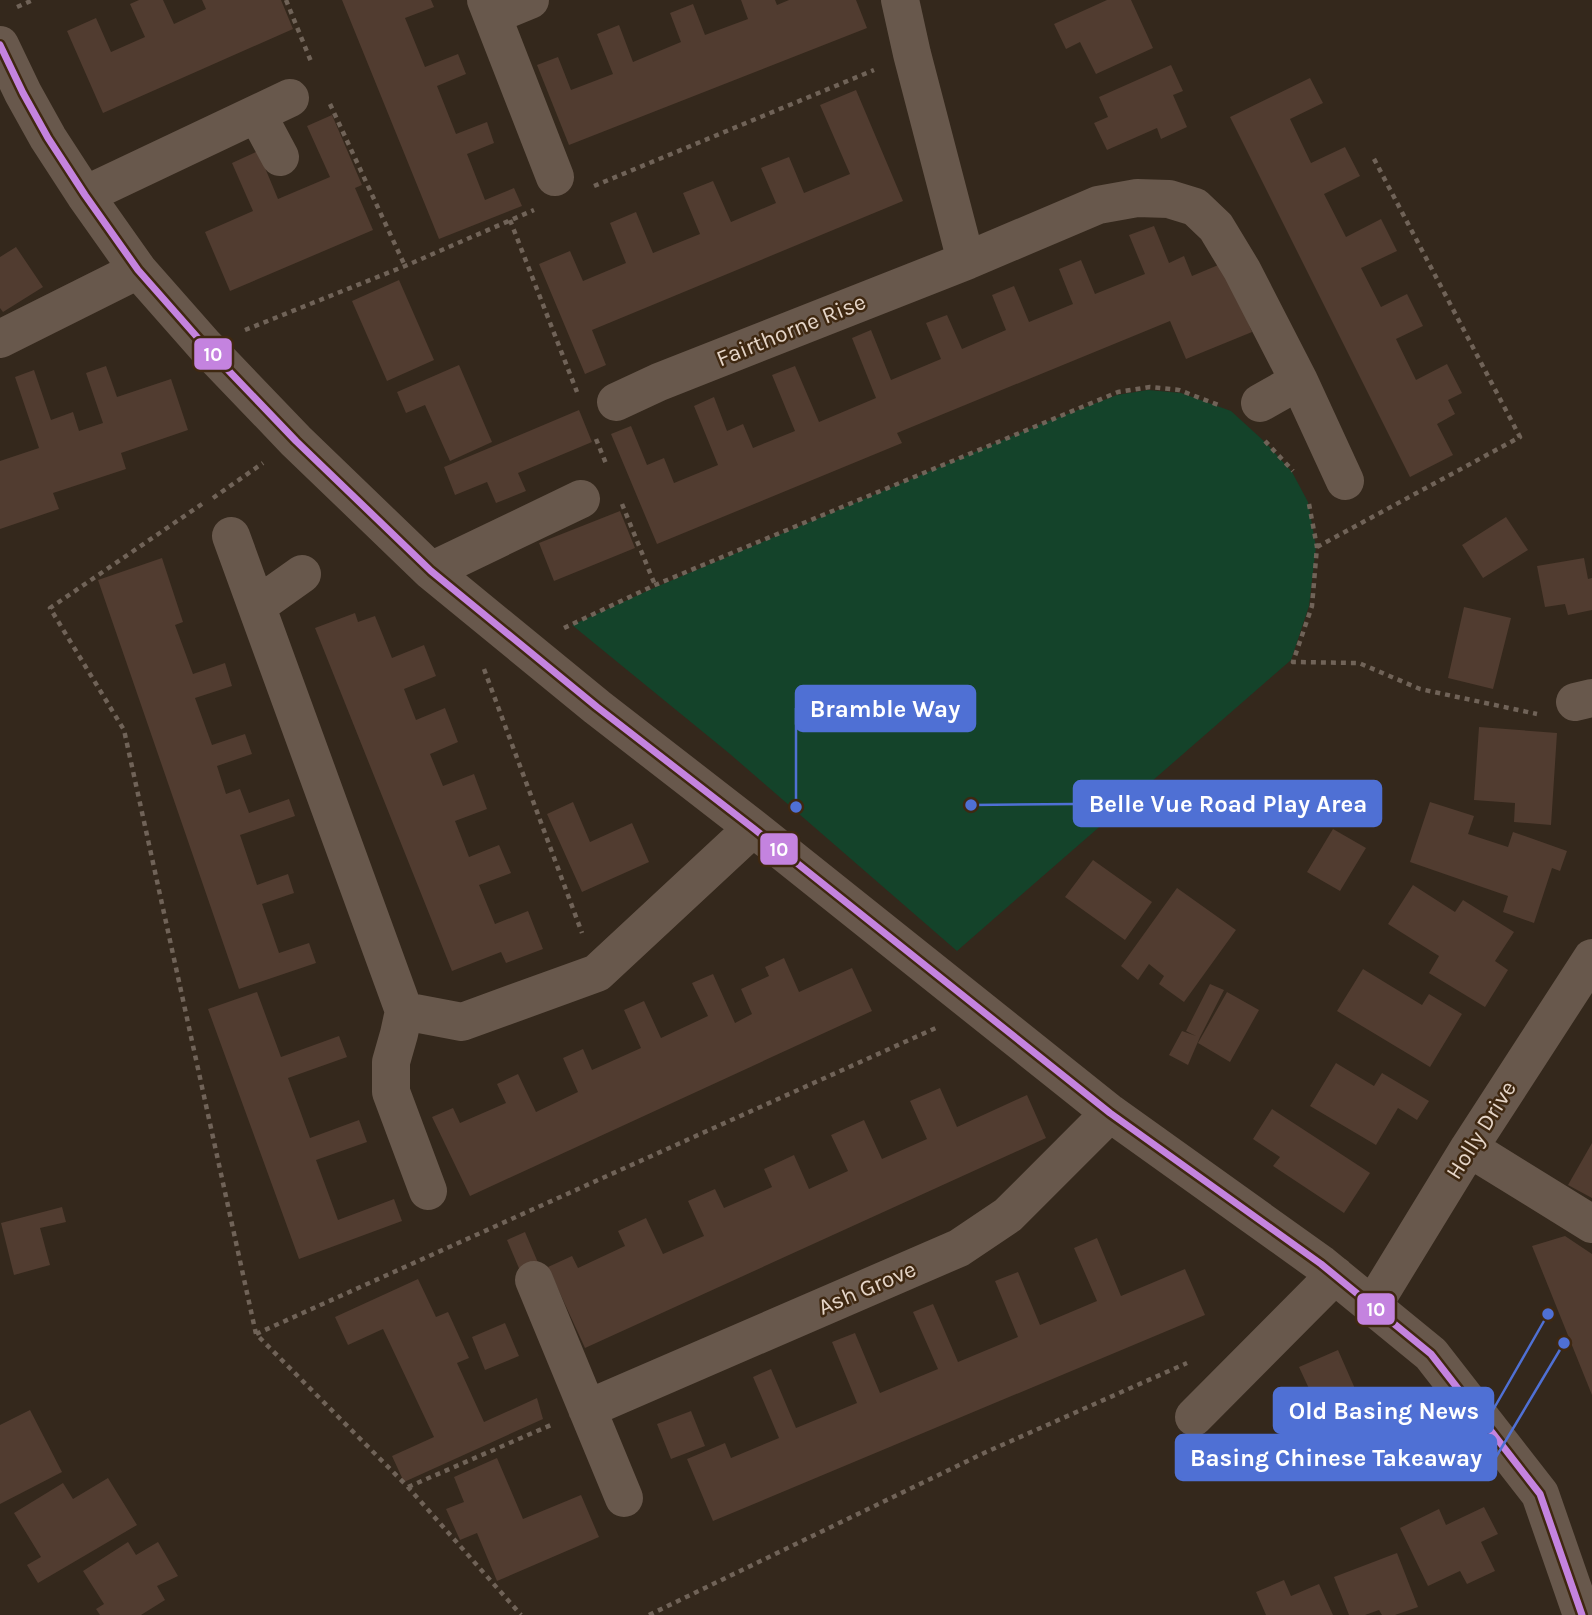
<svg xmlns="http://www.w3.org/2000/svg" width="1592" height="1615" font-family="Karla,sans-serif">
<rect width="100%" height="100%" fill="#34281c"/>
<!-- green -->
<path fill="#14432a" d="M 1148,390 L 1181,393 L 1231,411 L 1266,443 L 1292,472 L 1308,502 L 1316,547 L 1309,606 L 1291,660 L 957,951 L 730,754 L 572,625 L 656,587 L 1041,424 L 1117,395 Z"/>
<!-- building -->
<path fill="#513c30" d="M 139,0 L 163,0 L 174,24 L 206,9 L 202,0 L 281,0 L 293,29 L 103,113 L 67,31 L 96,18 L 111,52 L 145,37 L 130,4 Z
M 342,0 L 431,0 L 434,7 L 405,18 L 425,67 L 458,54 L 466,74 L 437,86 L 456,134 L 487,122 L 494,143 L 467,154 L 485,200 L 514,188 L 522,206 L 439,239 Z
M 741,0 L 775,0 L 777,5 L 789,0 L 856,0 L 867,28 L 569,145 L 537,65 L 558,57 L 571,90 L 613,74 L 597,34 L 619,25 L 633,62 L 681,42 L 670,13 L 693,4 L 705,35 L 748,19 Z
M 1107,0 L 1131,0 L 1153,48 L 1096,74 L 1080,42 L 1066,49 L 1054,24 Z
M 1171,65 L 1183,91 L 1173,95 L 1187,127 L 1161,139 L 1157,128 L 1107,150 L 1094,123 L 1108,117 L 1099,97 Z
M 1310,78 L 1323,103 L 1290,119 L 1311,163 L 1345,147 L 1360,176 L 1324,194 L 1346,237 L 1381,219 L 1397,251 L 1361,268 L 1381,307 L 1407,294 L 1423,326 L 1396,339 L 1416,380 L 1447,364 L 1462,393 L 1448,400 L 1455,414 L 1437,424 L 1453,455 L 1410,477 L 1230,117 Z
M 856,90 L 903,201 L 592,330 L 606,365 L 585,374 L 539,264 L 570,251 L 583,281 L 626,263 L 610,223 L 636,212 L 653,253 L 700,234 L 683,193 L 713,181 L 731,222 L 776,203 L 761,168 L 789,157 L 804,193 L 850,174 L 820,105 Z
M 332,115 L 362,185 L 355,188 L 373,230 L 230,291 L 205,232 L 253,211 L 232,163 L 258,151 L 278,199 L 330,177 L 307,126 Z
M 1154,226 L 1169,263 L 1184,256 L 1192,276 L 1223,263 L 1252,332 L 1186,359 L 1170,321 L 897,433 L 902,443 L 657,544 L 611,434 L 631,426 L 647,465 L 664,458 L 674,483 L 718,465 L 694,406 L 714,397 L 727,431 L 743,424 L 753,448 L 795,431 L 772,375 L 795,366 L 819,422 L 876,398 L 852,338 L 871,330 L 891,380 L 941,359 L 926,323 L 947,315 L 962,349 L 1006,330 L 992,295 L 1014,286 L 1029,322 L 1073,304 L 1059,269 L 1081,260 L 1095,294 L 1145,274 L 1129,235 Z
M 16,247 L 43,287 L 3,312 L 0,308 L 0,257 Z
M 399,280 L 434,360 L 387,381 L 352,301 Z
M 459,365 L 492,442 L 450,461 L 425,405 L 406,413 L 397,392 Z
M 106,366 L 117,397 L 171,379 L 188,430 L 121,453 L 126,469 L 53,493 L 59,509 L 0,529 L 0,461 L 39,448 L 15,377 L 34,370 L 51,420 L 73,412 L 79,431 L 103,423 L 86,373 Z
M 579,410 L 592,442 L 518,473 L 526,491 L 496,503 L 487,482 L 455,495 L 444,467 Z
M 620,511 L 635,548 L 554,581 L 539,543 Z
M 1506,517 L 1528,550 L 1483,578 L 1462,545 Z
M 162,558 L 183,622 L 175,625 L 193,674 L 225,663 L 232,686 L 195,698 L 212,745 L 245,734 L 252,754 L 217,766 L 226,794 L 240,789 L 249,813 L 289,799 L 295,816 L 240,835 L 257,885 L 288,874 L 294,893 L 262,904 L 279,953 L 309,943 L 316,963 L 239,989 L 98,580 Z
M 1584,558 L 1588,579 L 1592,578 L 1592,610 L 1568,615 L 1565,604 L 1545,607 L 1537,566 Z
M 1464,607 L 1511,618 L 1493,689 L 1448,678 Z
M 355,613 L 358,622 L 375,616 L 392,658 L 424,645 L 436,676 L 404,689 L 416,720 L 445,708 L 458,742 L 430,754 L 443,786 L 474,774 L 487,809 L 455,821 L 469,857 L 499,845 L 511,873 L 479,885 L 495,924 L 528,911 L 543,949 L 506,963 L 501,952 L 452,971 L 315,628 Z
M 1479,727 L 1557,733 L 1551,825 L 1514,822 L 1515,803 L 1474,800 Z
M 573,802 L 590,842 L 632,823 L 649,862 L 582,892 L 547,814 Z
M 1430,802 L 1474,816 L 1468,834 L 1508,847 L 1513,832 L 1567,851 L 1560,871 L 1552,868 L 1534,923 L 1503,912 L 1508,896 L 1410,862 Z
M 1333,829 L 1366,848 L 1340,891 L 1307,872 Z
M 1093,860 L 1152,902 L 1125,940 L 1065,897 Z
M 1413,885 L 1455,912 L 1463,900 L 1514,932 L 1495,961 L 1508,970 L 1485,1007 L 1429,973 L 1439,956 L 1388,924 Z
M 1177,888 L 1236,930 L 1184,1002 L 1159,984 L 1164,976 L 1149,964 L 1138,980 L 1121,966 Z
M 784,958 L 799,992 L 852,968 L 872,1011 L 470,1196 L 432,1117 L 453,1108 L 460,1123 L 506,1103 L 497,1084 L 518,1074 L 536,1112 L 578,1092 L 563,1058 L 583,1049 L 592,1070 L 641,1048 L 624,1010 L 644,1001 L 661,1038 L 708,1016 L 692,983 L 713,974 L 735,1023 L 752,1014 L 741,989 L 769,976 L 765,967 Z
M 1363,969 L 1422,1005 L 1429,994 L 1462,1014 L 1430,1067 L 1337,1011 Z
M 1210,984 L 1224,990 L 1200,1037 L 1188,1065 L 1169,1055 L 1182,1031 L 1196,1036 L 1186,1031 Z
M 257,992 L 281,1057 L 339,1036 L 347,1057 L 288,1078 L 310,1138 L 359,1120 L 367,1142 L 316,1160 L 338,1220 L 394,1199 L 402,1221 L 299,1259 L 208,1009 Z
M 1227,992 L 1259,1010 L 1230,1062 L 1198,1043 Z
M 1336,1063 L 1374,1086 L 1382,1073 L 1429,1101 L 1417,1120 L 1398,1108 L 1376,1145 L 1310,1106 Z
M 940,1088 L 957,1127 L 1027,1095 L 1046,1138 L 585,1348 L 548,1267 L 572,1256 L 578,1268 L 625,1246 L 618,1231 L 646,1218 L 663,1254 L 704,1236 L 688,1201 L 715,1189 L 724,1208 L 772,1187 L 764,1169 L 794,1155 L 809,1189 L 848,1171 L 831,1135 L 864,1120 L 882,1159 L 927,1139 L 910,1101 Z
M 1272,1109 L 1370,1173 L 1344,1213 L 1273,1166 L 1280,1157 L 1253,1139 Z
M 1592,1143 L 1592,1198 L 1568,1185 Z
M 62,1207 L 66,1222 L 40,1228 L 50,1265 L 14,1275 L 1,1223 Z
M 525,1232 L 539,1265 L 521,1273 L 507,1240 Z
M 1565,1236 L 1592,1254 L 1592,1395 L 1532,1246 Z
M 1097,1238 L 1121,1296 L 1185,1269 L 1205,1315 L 713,1521 L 687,1459 L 725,1443 L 731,1458 L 779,1438 L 753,1377 L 771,1369 L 796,1428 L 857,1403 L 832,1342 L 855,1333 L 880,1393 L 938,1369 L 913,1312 L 933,1304 L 958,1362 L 1018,1337 L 995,1281 L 1018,1272 L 1040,1325 L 1097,1301 L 1074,1248 Z
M 418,1279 L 436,1317 L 448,1312 L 469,1358 L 457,1363 L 484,1422 L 537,1398 L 543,1419 L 404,1482 L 392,1456 L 434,1437 L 383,1329 L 348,1345 L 335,1317 Z
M 505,1323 L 519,1356 L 485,1370 L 472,1337 Z
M 1338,1350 L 1356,1391 L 1318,1408 L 1299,1367 Z
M 30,1410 L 62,1472 L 0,1504 L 0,1425 Z
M 691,1411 L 705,1446 L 671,1459 L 657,1424 Z
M 497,1458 L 523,1519 L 581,1495 L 599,1537 L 497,1581 L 477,1533 L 460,1540 L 446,1509 L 464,1502 L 454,1477 Z
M 108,1478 L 137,1525 L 38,1583 L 27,1565 L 41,1557 L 14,1513 L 63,1483 L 73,1499 Z
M 1484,1507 L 1498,1534 L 1481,1542 L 1495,1571 L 1467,1584 L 1460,1571 L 1428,1586 L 1400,1528 L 1439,1509 L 1446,1525 Z
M 128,1542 L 136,1555 L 158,1542 L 178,1576 L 157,1586 L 165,1600 L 141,1615 L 100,1615 L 96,1609 L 104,1604 L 83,1571 Z
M 1397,1553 L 1418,1607 L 1395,1615 L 1382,1615 L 1379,1610 L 1365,1615 L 1349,1615 L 1334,1577 Z
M 1284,1580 L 1291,1596 L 1319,1584 L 1333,1615 L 1266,1615 L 1256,1592 Z"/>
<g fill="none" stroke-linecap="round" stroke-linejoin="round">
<!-- path -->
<path stroke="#706358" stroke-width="4.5" stroke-dasharray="5 5" stroke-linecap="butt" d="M 286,0 L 312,64
M 17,7 L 33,0
M 330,104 L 405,266
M 594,186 L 874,70
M 510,220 L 577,392
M 245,330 L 405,266 L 534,210
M 596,439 L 607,466
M 1265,441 L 1293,471
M 213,498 L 263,463
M 202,504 L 50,608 L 124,730 L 256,1334 L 408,1487 L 521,1615
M 622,504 L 655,585
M 1309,504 L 1317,547 L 1312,606 L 1293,662 L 1359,663 L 1420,689 L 1537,714
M 1317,547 L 1520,437 L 1373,157
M 564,628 L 655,585 L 1118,392 L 1150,387 L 1179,390 L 1221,406
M 484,669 L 582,933
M 256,1334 L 938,1027
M 408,1487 L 551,1425
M 649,1615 L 984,1453 L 1187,1363"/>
<!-- minor -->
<path stroke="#68584c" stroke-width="38" d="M 486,0 L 555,177
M 900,0 L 912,54 L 966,261
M 493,15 L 530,0
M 0,45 L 23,93 L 48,138 L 85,195 L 138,270 L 205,346 L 296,441 L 431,571 L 597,707 L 753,828 L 1110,1113 L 1321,1264 L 1431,1354 L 1540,1494 L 1582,1615
M 257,114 L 280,157
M 85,195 L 290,98
M 0,339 L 138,270
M 616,402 L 659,382 L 966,261 L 1098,205 L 1137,198 L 1169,199 L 1195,207 L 1216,227 L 1242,270 L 1299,381 L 1345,481
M 1260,403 L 1299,381
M 231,536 L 404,1011 L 399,1034 L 391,1062 L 391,1092 L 428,1191
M 431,571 L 581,499
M 257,606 L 302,574
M 1575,702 L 1592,698
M 404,1011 L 462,1022 L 597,973 L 753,828
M 1469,1148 L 1592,1224
M 534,1280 L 624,1498
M 1373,1305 L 1469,1148 L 1592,958
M 587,1409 L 959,1248 L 1008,1215 L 1110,1113
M 1194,1417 L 1335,1275"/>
<defs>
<path id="bus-1" d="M 0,45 L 23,93 L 48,138 L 85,195 L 138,270 L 205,346 L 296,441 L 431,571 L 597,707 L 753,828 L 1110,1113 L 1321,1264 L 1431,1354 L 1540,1494 L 1582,1615"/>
</defs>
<!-- bus-1 casing -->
<use href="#bus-1" stroke="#3f2811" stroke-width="12"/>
<!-- bus-1 -->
<use href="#bus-1" stroke="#c483df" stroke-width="7"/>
</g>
<g text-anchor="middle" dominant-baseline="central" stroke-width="5" stroke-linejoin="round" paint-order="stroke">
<!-- street labels -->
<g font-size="23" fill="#e5d5c8" stroke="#3f2811">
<text transform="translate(791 330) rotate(-22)">Fairthorne Rise</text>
<text transform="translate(1481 1130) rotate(-58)">Holly Drive</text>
<text transform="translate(867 1288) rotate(-23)">Ash Grove</text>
</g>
</g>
<!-- callouts -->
<path fill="none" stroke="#4f70d4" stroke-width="2.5" d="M796 807L796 708M971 805L1074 804M1548 1314L1493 1410M1564 1343L1496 1457"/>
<g fill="#4f70d4" stroke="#3f2811" stroke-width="2.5">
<circle cx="796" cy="807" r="7"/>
<circle cx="971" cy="805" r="7"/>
<circle cx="1548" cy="1314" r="7"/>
<circle cx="1564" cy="1343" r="7"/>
</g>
<g fill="#4f70d4" stroke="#4f70d4" stroke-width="2.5">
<rect x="796" y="686" width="179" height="45" rx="7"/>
<rect x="1074" y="781" width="307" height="45" rx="7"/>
<rect x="1274" y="1388" width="219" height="45" rx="7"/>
<rect x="1176" y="1435" width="320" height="45" rx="7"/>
</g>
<g font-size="24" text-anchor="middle" font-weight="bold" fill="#fff">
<text x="885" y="717">Bramble Way</text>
<text x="1228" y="812">Belle Vue Road Play Area</text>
<text x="1384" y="1419">Old Basing News</text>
<text x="1336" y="1466">Basing Chinese Takeaway</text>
</g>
<g stroke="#3f2811" stroke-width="2.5">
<rect x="193" y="337" width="40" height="34" rx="7" fill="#c483df"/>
<rect x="759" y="832" width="40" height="34" rx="7" fill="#c483df"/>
<rect x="1356" y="1292" width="40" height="34" rx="7" fill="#c483df"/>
</g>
<g font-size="19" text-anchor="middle" font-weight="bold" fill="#fff">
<text x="213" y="361">10</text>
<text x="779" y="856">10</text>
<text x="1376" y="1316">10</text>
</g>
</svg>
